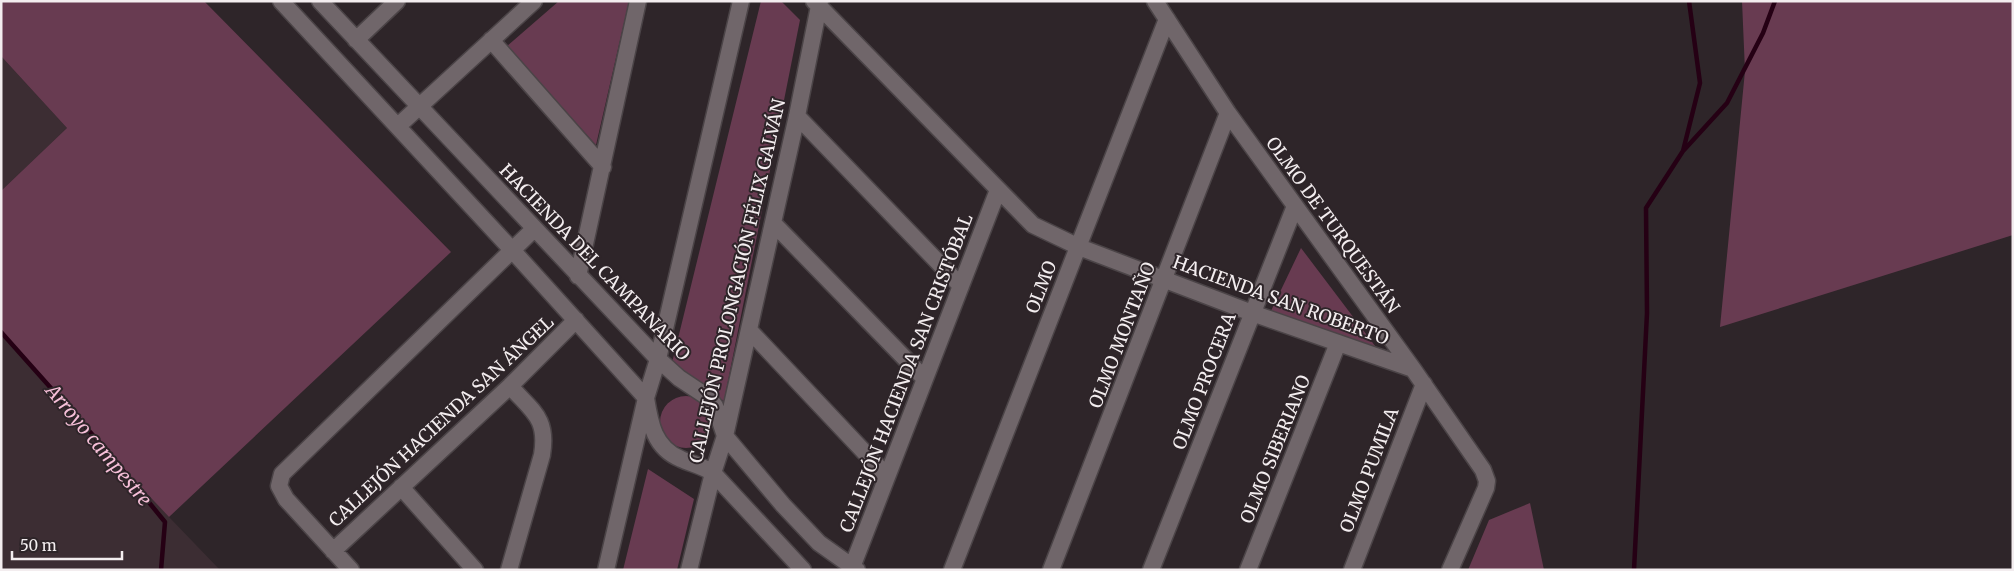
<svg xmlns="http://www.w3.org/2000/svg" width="2014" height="571" font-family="Merriweather,serif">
<rect width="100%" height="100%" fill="#2e2529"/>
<!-- built -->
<path fill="#3c2d33" d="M 1,56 L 67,128 L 1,191 Z
M 1,331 L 169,517 L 220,570 L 1,570 Z"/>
<!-- green -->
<path fill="#683b51" d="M 1,1 L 204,1 L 451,252 L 169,517 L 107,451 L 1,332 L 1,191 L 67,128 L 1,56 Z
M 559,1 L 629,1 L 596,145 L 507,46 Z
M 761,1 L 781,1 L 800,20 L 724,401 L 671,367 Z
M 1742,1 L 2013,1 L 2013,235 L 1720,327 L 1745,71 Z
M 1301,248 L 1388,363 L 1270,313 Z
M660 422a26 26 0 1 1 52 0a26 26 0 1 1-52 0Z
M 648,469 L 694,499 L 677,570 L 623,570 Z
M 1530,503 L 1544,570 L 1468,570 L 1489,520 Z"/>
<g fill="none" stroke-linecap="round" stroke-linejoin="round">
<!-- stream -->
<path stroke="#250014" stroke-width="4.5" d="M 1684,150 L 1727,103 L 1763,33 L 1775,1
M 1,332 L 107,451 L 165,522 L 161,570
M 1634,570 L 1647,313 L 1646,208 L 1683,151 L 1700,83 L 1689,1"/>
<defs>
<path id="minor" d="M 281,1 L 513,251 L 646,398 C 650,423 654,448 681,459 C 692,464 703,466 713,473 L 803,570
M 320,1 L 658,359 L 679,378 L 709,398 L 715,406 L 725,436 L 783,505 L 819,543 L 857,570
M 814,1 L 1033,225 L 1079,247 L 1252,313 L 1413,369
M 1155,1 L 1228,113 L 1413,369 L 1483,470 L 1487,481 L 1486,488 L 1450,570
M 356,40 L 397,1
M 491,40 L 603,167
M 797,116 L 961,286
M 398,126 L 534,1
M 773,223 L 924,378
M 578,276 L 638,1
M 749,330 L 886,475
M 401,487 L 475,570
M 333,551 L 510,386 L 576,320
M 351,570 L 286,499 L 279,486 L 282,474 L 534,229
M 509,570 L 542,455 C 548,418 533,412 510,386
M 606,570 L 646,398 L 658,359 L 741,1
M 689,570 L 713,473 L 725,436 L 797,116 L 820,1
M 851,570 L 998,190
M 952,570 L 1167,19
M 1051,570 L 1228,113
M 1151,570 L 1295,206
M 1248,570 L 1338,343
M 1352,570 L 1424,384"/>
</defs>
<!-- minor casing -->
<use href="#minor" stroke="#4b4447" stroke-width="19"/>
<!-- minor -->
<use href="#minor" stroke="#70666a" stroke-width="16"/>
</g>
<g text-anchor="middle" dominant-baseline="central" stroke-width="4" stroke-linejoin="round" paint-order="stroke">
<!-- street labels -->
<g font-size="18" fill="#f3edef" stroke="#2e2529">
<text transform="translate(1333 225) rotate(54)">OLMO DE TURQUESTÁN</text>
<text transform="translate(595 262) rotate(46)">HACIENDA DEL CAMPANARIO</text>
<text transform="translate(737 281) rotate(-77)">CALLEJÓN PROLONGACIÓN FÉLIX GALVÁN</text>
<text transform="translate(1041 287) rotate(-69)">OLMO</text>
<text transform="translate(1281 300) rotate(20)">HACIENDA SAN ROBERTO</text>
<text transform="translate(1122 335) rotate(-69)">OLMO MONTAÑO</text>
<text transform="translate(906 373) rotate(-69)">CALLEJÓN HACIENDA SAN CRISTÓBAL</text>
<text transform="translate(1204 381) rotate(-69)">OLMO PROCERA</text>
<text transform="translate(441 421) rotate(-43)">CALLEJÓN HACIENDA SAN ÁNGEL</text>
<text transform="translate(1275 449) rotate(-68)">OLMO SIBERIANO</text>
<text transform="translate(1369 470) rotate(-69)">OLMO PUMILA</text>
</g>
<!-- water labels -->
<g font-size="19" font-style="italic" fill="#f6bfd8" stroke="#2e2529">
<text transform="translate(99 445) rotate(50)">Arroyo campestre</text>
</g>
</g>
<!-- border -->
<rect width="2014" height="571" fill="none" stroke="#f3edef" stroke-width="5"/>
<!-- scale -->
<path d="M12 551v8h110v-8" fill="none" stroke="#f3edef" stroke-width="2.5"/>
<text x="20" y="551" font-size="15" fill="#f3edef" stroke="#2e2529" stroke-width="4" paint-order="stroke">50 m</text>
</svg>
